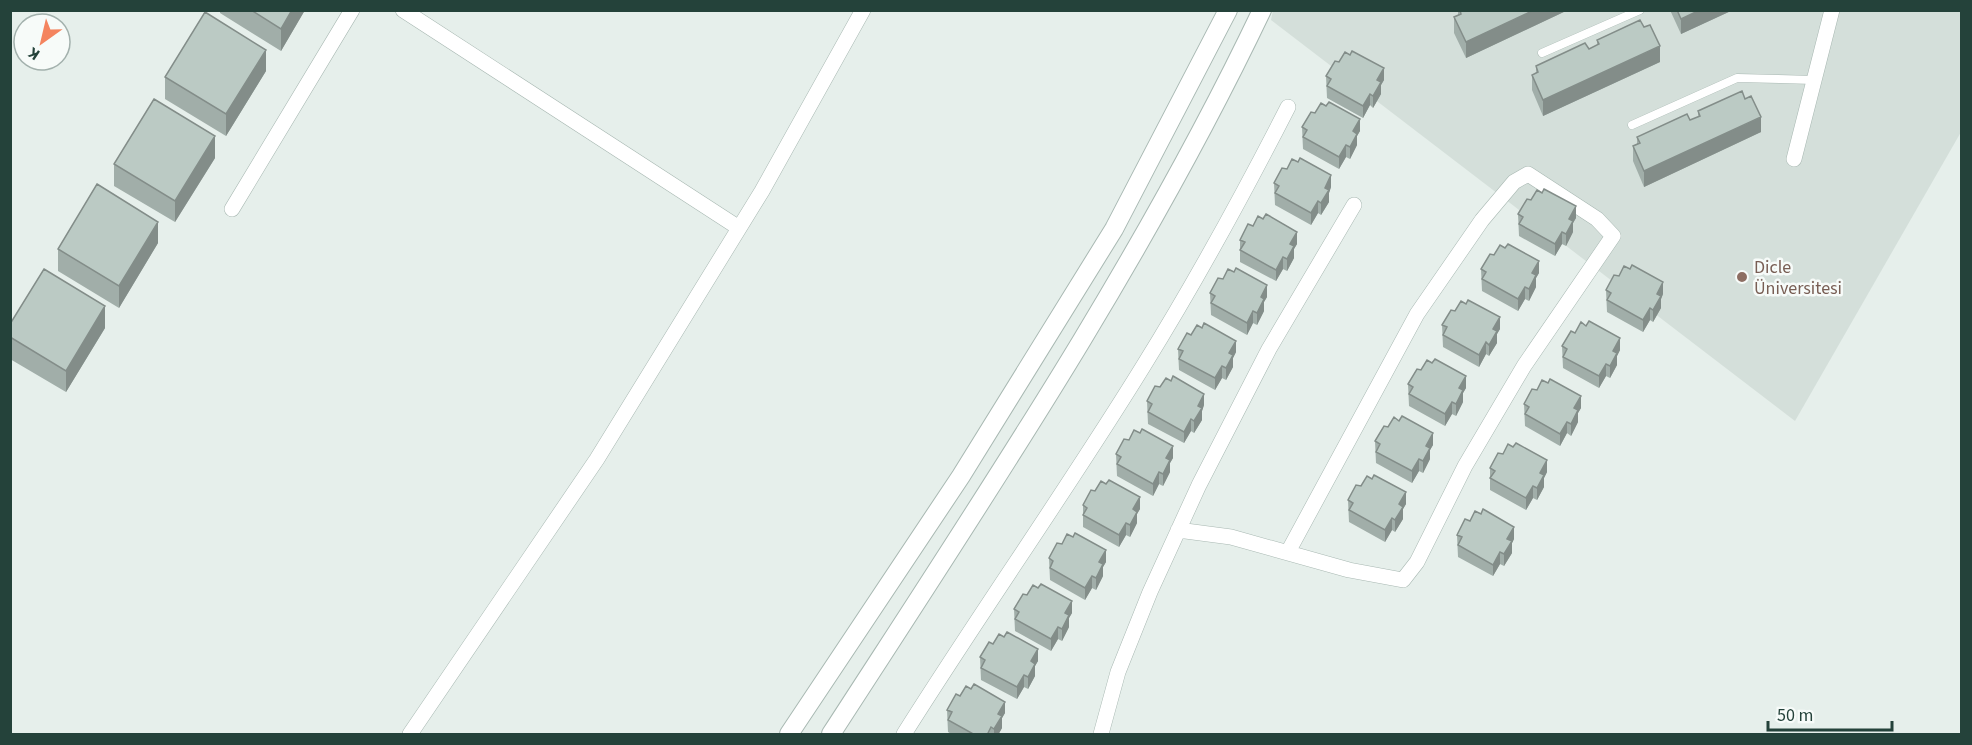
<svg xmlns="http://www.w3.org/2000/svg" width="1972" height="745" font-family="'Source Sans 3',sans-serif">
<rect width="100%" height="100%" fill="#e6efeb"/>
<!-- built -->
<path fill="#d4dfda" d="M 1273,10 L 1961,11 L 1961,132 L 1795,421 L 1271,20 Z"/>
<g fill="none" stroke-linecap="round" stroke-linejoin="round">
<defs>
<path id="service" d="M 1542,53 L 1640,10
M 1632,125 L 1737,78 L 1814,80"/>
<path id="minor" d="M 403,10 L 739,228
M 1794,159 L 1832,10
M 232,209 L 352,10
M 1178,530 L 1231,537 L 1349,570 L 1403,580 L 1417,562 L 1465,466 L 1524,366 L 1613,236 L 1597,219 L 1528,174 L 1514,182 L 1482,220 L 1417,314 L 1288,552
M 410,734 L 597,459 L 762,191 L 863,10
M 904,734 C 982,610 1067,490 1144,365 C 1196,281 1243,195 1288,107
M 1101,734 L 1118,672 L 1150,592 L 1199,485 L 1269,349 L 1354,205"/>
<path id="tertiary" d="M 789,734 L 961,476 L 1114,229 L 1228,10
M 831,734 C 983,499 1141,264 1262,10"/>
</defs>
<!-- service casing -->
<use href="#service" stroke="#a8b8b2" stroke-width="9"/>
<!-- minor casing -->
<use href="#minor" stroke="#a8b8b2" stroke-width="16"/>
<!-- tertiary casing -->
<use href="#tertiary" stroke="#a8b8b2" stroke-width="20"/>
<!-- service -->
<use href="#service" stroke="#fff" stroke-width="8"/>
<!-- minor -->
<use href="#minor" stroke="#fff" stroke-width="15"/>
<!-- tertiary -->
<use href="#tertiary" stroke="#fff" stroke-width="18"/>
</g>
<!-- wall -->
<path fill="#a1aea9" d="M 220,10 L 305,10 L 281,51 L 220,13 Z
M 1458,10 L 1568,10 L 1466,58 L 1454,33 L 1454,17 L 1458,15 Z
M 1670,10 L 1733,10 L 1681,34 Z
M 1597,40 L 1660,62 L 1543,116 L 1532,90 L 1532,75 L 1536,73 L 1536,66 L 1589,49 L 1597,45 Z
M 266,71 L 226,136 L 165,99 L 165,77 Z
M 1326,76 L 1384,80 L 1381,85 L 1381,94 L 1373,108 L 1370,105 L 1363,118 L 1327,98 Z
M 1698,111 L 1761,132 L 1644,187 L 1633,161 L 1633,146 L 1637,144 L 1637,137 L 1690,120 L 1698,117 Z
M 1302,127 L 1360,131 L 1357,136 L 1357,145 L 1350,159 L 1346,157 L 1339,169 L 1303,149 Z
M 215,158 L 175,222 L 114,186 L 114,164 Z
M 1274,183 L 1331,187 L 1329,193 L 1329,202 L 1321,215 L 1318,213 L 1311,225 L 1275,205 Z
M 1518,214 L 1576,218 L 1573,223 L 1573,232 L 1566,246 L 1562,244 L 1555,256 L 1519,236 Z
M 1240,240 L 1297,244 L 1294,249 L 1294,258 L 1287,271 L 1283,269 L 1276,281 L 1240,262 Z
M 158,243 L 119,308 L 58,271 L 58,249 Z
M 1481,269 L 1539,273 L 1536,278 L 1536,287 L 1529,301 L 1525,299 L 1518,311 L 1482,291 Z
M 1606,290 L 1663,294 L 1661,299 L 1661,308 L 1653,322 L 1650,320 L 1643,332 L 1607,312 Z
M 1210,293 L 1267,297 L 1264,302 L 1264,311 L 1257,325 L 1253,323 L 1247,335 L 1211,315 Z
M 10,324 L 105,328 L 66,392 L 10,359 Z
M 1442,325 L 1500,329 L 1497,334 L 1497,343 L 1489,356 L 1486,354 L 1479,367 L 1443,347 Z
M 1562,346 L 1620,350 L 1617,356 L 1617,365 L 1610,378 L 1606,376 L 1599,388 L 1563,368 Z
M 1178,349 L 1236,352 L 1233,358 L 1233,367 L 1226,380 L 1222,378 L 1215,390 L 1179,370 Z
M 1408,384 L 1466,388 L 1463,393 L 1463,402 L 1456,416 L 1452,414 L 1445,426 L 1409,406 Z
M 1147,401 L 1204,405 L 1202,411 L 1202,420 L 1194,433 L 1191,431 L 1184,443 L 1148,424 Z
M 1524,404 L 1581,408 L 1578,413 L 1578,422 L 1571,436 L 1567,433 L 1560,446 L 1525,426 Z
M 1375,441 L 1433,445 L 1430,450 L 1430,459 L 1423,473 L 1419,471 L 1412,483 L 1376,463 Z
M 1116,454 L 1173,458 L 1170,463 L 1170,472 L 1163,486 L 1159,484 L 1153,496 L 1117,476 Z
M 1490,468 L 1547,472 L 1544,478 L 1544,487 L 1537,500 L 1533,498 L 1526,510 L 1490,490 Z
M 1348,500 L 1406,504 L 1403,509 L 1403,519 L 1395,532 L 1392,530 L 1385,542 L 1349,522 Z
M 1083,505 L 1140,509 L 1137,514 L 1137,523 L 1130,537 L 1126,535 L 1119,547 L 1083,527 Z
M 1457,535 L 1514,539 L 1512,543 L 1512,553 L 1504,566 L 1500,564 L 1493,576 L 1458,557 Z
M 1049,558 L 1106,562 L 1103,567 L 1103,576 L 1096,590 L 1092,588 L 1085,600 L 1050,580 Z
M 1014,609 L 1072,613 L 1069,618 L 1069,627 L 1062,641 L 1058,639 L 1051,651 L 1015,631 Z
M 980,657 L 1038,661 L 1035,666 L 1035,676 L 1028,689 L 1024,687 L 1017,699 L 981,680 Z
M 947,710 L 1005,713 L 1002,718 L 1002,728 L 998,735 L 953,735 L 948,732 Z"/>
<!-- shaded-wall -->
<path fill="#838d89" d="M 292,10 L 305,10 L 281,51 L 281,29 Z
M 1534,10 L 1568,10 L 1466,58 L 1466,42 Z
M 1700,10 L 1733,10 L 1681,34 L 1681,19 Z
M 1660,46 L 1660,62 L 1543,116 L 1543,100 Z
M 266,50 L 266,71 L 226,136 L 226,114 Z
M 1384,68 L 1384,80 L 1381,85 L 1381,94 L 1373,108 L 1373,96 L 1377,80 Z
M 1370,94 L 1370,105 L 1363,118 L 1363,106 Z
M 1761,117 L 1761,132 L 1644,187 L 1644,171 Z
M 1360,119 L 1360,131 L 1357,136 L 1357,145 L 1350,159 L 1350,147 L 1353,131 Z
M 215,136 L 215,158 L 175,222 L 175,201 Z
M 1346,145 L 1346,157 L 1339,169 L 1339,157 Z
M 1331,175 L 1331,187 L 1329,193 L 1329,202 L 1321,215 L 1321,203 L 1325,188 Z
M 1318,201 L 1318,213 L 1311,225 L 1311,213 Z
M 1576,206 L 1576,218 L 1573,223 L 1573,232 L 1566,246 L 1566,234 L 1569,219 Z
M 158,222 L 158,243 L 119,308 L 119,286 Z
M 1297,232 L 1297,244 L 1294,249 L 1294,258 L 1287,271 L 1287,259 L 1290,244 Z
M 1562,232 L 1562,244 L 1555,256 L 1555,244 Z
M 1283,257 L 1283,269 L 1276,281 L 1276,270 Z
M 1539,261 L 1539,273 L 1536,278 L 1536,287 L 1529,301 L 1529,289 L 1532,273 Z
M 1663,282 L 1663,294 L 1661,299 L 1661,308 L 1653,322 L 1653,310 L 1657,294 Z
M 1267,285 L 1267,297 L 1264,302 L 1264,311 L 1257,325 L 1257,313 L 1261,297 Z
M 1525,287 L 1525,299 L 1518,311 L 1518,299 Z
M 105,306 L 105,328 L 66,392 L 66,371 Z
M 1650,308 L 1650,320 L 1643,332 L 1643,320 Z
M 1253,311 L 1253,323 L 1247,335 L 1247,323 Z
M 1500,317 L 1500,329 L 1497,334 L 1497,343 L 1489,356 L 1489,345 L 1493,329 Z
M 1620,338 L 1620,350 L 1617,356 L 1617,365 L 1610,378 L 1610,366 L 1613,351 Z
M 1236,341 L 1236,352 L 1233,358 L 1233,367 L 1226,380 L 1226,368 L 1229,353 Z
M 1486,342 L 1486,354 L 1479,367 L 1479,355 Z
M 1606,364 L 1606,376 L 1599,388 L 1599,376 Z
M 1222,366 L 1222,378 L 1215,390 L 1215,378 Z
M 1466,376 L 1466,388 L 1463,393 L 1463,402 L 1456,416 L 1456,404 L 1459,388 Z
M 1204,394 L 1204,405 L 1202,411 L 1202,420 L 1194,433 L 1194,421 L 1198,406 Z
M 1581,396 L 1581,408 L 1578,413 L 1578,422 L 1571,436 L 1571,424 L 1574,408 Z
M 1452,402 L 1452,414 L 1445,426 L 1445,414 Z
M 1191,419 L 1191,431 L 1184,443 L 1184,432 Z
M 1567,422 L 1567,433 L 1560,446 L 1560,434 Z
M 1433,433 L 1433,445 L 1430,450 L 1430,459 L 1423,473 L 1423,461 L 1426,446 Z
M 1173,446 L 1173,458 L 1170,463 L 1170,472 L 1163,486 L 1163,474 L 1166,458 Z
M 1419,459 L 1419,471 L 1412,483 L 1412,471 Z
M 1547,460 L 1547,472 L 1544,478 L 1544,487 L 1537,500 L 1537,488 L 1540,473 Z
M 1159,472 L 1159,484 L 1153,496 L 1153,484 Z
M 1533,486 L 1533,498 L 1526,510 L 1526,498 Z
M 1406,492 L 1406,504 L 1403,509 L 1403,519 L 1395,532 L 1395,520 L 1399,504 Z
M 1140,497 L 1140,509 L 1137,514 L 1137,523 L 1130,537 L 1130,525 L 1133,509 Z
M 1392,518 L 1392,530 L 1385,542 L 1385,530 Z
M 1126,523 L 1126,535 L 1119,547 L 1119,535 Z
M 1514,527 L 1514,539 L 1512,543 L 1512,553 L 1504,566 L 1504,554 L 1507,539 Z
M 1106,550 L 1106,562 L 1103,567 L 1103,576 L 1096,590 L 1096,578 L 1099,562 Z
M 1500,552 L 1500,564 L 1493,576 L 1493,565 Z
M 1092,576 L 1092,588 L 1085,600 L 1085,588 Z
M 1072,601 L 1072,613 L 1069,618 L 1069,627 L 1062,641 L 1062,629 L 1065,613 Z
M 1058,627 L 1058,639 L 1051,651 L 1051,639 Z
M 1038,649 L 1038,661 L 1035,666 L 1035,676 L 1028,689 L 1028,677 L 1031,661 Z
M 1024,675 L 1024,687 L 1017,699 L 1017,687 Z
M 1005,702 L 1005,713 L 1002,718 L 1002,728 L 998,735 L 994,735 L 994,729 L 998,714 Z"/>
<!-- building -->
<path fill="#bbcac4" stroke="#838d89" stroke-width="1.5" d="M 251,10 L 292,10 L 281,29 Z
M 1460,10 L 1534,10 L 1466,42 L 1454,17 L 1461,14 Z
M 1677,10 L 1700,10 L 1681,19 Z
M 205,12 L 266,50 L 226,114 L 165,77 Z
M 1640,20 L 1644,27 L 1650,25 L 1660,46 L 1543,100 L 1532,75 L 1538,72 L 1536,66 L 1585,43 L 1589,49 L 1599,44 L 1597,40 Z
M 1352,51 L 1384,68 L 1377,80 L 1381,82 L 1373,96 L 1370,94 L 1363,106 L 1327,86 L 1331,79 L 1326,76 L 1335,61 L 1339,62 L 1345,52 L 1350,55 Z
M 1742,91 L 1745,99 L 1751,96 L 1761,117 L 1644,171 L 1633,146 L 1640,143 L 1637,137 L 1687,114 L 1690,120 L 1700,116 L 1698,111 Z
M 154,99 L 215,136 L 175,201 L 114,164 Z
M 1329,102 L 1360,119 L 1353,131 L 1357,134 L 1350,147 L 1346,145 L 1339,157 L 1303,137 L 1307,130 L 1302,127 L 1311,112 L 1315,113 L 1321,103 L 1326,106 Z
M 1300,158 L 1331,175 L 1325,188 L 1329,190 L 1321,203 L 1318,201 L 1311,213 L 1275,193 L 1279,186 L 1274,183 L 1282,168 L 1287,169 L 1292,159 L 1298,162 Z
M 97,184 L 158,222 L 119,286 L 58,249 Z
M 1544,189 L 1576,206 L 1569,219 L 1573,221 L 1566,234 L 1562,232 L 1555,244 L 1519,224 L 1523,217 L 1518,214 L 1527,199 L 1531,200 L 1537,190 L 1542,193 Z
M 1266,214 L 1297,232 L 1290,244 L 1294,246 L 1287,259 L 1283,257 L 1276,270 L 1240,250 L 1245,242 L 1240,240 L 1248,224 L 1253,226 L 1258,216 L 1263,219 Z
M 1508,244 L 1539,261 L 1532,273 L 1536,275 L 1529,289 L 1525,287 L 1518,299 L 1482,279 L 1486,272 L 1481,269 L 1490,254 L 1494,255 L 1500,245 L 1505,248 Z
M 1632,265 L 1663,282 L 1657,294 L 1661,296 L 1653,310 L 1650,308 L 1643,320 L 1607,300 L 1611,293 L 1606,290 L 1614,275 L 1619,276 L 1624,266 L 1630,269 Z
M 1236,268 L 1267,285 L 1261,297 L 1264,299 L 1257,313 L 1253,311 L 1247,323 L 1211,303 L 1215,296 L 1210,293 L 1218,278 L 1223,279 L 1228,269 L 1234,272 Z
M 44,269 L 105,306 L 66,371 L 10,337 L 10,324 Z
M 1468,300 L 1500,317 L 1493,329 L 1497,331 L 1489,345 L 1486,342 L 1479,355 L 1443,335 L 1447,327 L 1442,325 L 1451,310 L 1455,311 L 1461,301 L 1466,304 Z
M 1589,321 L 1620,338 L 1613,351 L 1617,353 L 1610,366 L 1606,364 L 1599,376 L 1563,357 L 1567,349 L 1562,346 L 1571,331 L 1575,333 L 1581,322 L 1586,326 Z
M 1204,323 L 1236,341 L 1229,353 L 1233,355 L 1226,368 L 1222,366 L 1215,378 L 1179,359 L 1183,351 L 1178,349 L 1187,333 L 1191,335 L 1197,325 L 1202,328 Z
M 1435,359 L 1466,376 L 1459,388 L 1463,390 L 1456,404 L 1452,402 L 1445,414 L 1409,394 L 1413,387 L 1408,384 L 1417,369 L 1421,370 L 1427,360 L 1432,363 Z
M 1173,376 L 1204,394 L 1198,406 L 1202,408 L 1194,421 L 1191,419 L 1184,432 L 1148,412 L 1152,404 L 1147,401 L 1155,386 L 1160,387 L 1166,378 L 1171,381 Z
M 1550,379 L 1581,396 L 1574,408 L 1578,410 L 1571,424 L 1567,422 L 1560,434 L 1525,414 L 1529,407 L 1524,404 L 1532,389 L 1537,390 L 1542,380 L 1548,383 Z
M 1402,416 L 1433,433 L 1426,446 L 1430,448 L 1423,461 L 1419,459 L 1412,471 L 1376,452 L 1380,444 L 1375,441 L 1384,426 L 1388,427 L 1394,417 L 1399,421 Z
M 1142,429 L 1173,446 L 1166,458 L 1170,460 L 1163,474 L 1159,472 L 1153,484 L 1117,464 L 1121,457 L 1116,454 L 1124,439 L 1129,440 L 1134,430 L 1140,433 Z
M 1516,443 L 1547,460 L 1540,473 L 1544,475 L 1537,488 L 1533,486 L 1526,498 L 1490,478 L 1495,471 L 1490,468 L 1498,453 L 1503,454 L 1508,444 L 1513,447 Z
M 1374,475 L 1406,492 L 1399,504 L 1403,507 L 1395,520 L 1392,518 L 1385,530 L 1349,510 L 1353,503 L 1348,500 L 1356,485 L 1361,486 L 1367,476 L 1372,479 Z
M 1109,480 L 1140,497 L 1133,509 L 1137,512 L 1130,525 L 1126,523 L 1119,535 L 1083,515 L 1087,508 L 1083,505 L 1091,490 L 1095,491 L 1101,481 L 1106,484 Z
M 1483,509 L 1514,527 L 1507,539 L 1512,541 L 1504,554 L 1500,552 L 1493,565 L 1458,545 L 1462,537 L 1457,535 L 1465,519 L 1470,521 L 1475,511 L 1481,514 Z
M 1075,533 L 1106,550 L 1099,562 L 1103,564 L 1096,578 L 1092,576 L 1085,588 L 1050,568 L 1053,561 L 1049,558 L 1057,543 L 1062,544 L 1067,534 L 1073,537 Z
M 1041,584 L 1072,601 L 1065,613 L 1069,615 L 1062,629 L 1058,627 L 1051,639 L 1015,619 L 1019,612 L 1014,609 L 1023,594 L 1027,595 L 1033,585 L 1038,588 Z
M 1007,632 L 1038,649 L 1031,661 L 1035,664 L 1028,677 L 1024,675 L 1017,687 L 981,668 L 985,660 L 980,657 L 989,642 L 993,644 L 999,634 L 1004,637 Z
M 974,684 L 1005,702 L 998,714 L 1002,716 L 994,729 L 991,727 L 987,735 L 975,735 L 948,720 L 952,712 L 947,710 L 956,694 L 960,696 L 966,686 L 971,689 Z"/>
<!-- markers -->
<circle fill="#8d6e63" stroke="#f7fbf9" stroke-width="2" cx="1742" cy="277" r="6"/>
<g text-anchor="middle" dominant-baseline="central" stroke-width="5" stroke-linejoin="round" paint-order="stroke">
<!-- education labels -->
<g font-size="18" fill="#785e54" stroke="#f7fbf9" text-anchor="start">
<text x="1754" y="267">Dicle<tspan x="1754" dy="21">Üniversitesi</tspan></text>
</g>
</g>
<!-- border -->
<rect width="1972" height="745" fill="none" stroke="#24423a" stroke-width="24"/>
<!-- north arrow -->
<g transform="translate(42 42) rotate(214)"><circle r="28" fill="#f7fbf9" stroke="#a3b1ad" stroke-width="1.5"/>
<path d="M0-4.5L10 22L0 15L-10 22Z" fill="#f4845f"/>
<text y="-9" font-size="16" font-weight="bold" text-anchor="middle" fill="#24423a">K</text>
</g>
<!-- scale -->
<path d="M1768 721v9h124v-9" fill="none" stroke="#24423a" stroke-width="3"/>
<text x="1777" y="721" font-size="18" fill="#24423a" stroke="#f7fbf9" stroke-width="4.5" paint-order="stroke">50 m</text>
</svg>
